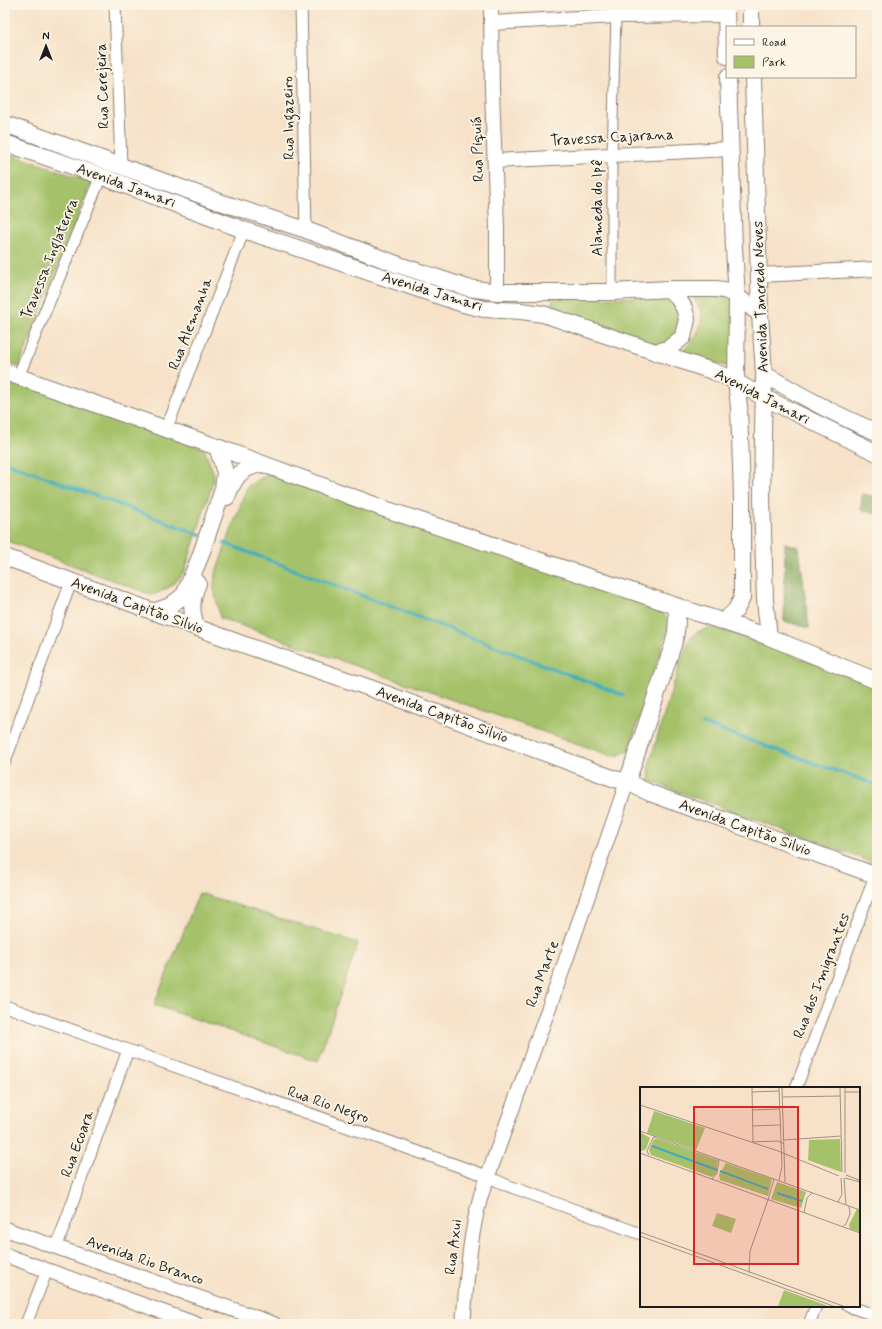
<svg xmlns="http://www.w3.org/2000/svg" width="882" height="1329" font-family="Mynerve,sans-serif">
<rect width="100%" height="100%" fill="#fcf5e5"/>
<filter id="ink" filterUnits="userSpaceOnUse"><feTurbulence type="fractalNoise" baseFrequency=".025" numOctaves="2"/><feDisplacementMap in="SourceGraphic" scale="8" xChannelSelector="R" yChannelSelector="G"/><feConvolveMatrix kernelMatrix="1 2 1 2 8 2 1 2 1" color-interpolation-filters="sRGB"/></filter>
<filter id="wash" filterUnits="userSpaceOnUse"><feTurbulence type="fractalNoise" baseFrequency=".012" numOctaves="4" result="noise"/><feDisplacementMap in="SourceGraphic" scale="16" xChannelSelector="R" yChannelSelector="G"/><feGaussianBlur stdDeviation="0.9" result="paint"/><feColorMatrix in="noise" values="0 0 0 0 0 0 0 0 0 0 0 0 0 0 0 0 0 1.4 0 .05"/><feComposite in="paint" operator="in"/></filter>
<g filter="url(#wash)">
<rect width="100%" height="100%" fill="#f7e2c9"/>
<!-- green -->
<path fill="#a5c26a" stroke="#606f43" d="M 5,152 L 91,182 L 19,367 L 5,362 Z
M 735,293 L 739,369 L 679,354 C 690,344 705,329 701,312 C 700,307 694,300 692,295 Z
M 554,297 L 672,298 L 680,310 L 676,337 L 657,346 L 551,307 Z
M 5,377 L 204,449 L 214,474 L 213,482 L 185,570 C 175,585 169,589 152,595 L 5,540 Z
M 270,474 L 660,608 L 666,618 L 668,628 L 629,750 L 615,757 L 220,618 L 214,588 L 215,575 L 247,487 L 257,480 Z
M 715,627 L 877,686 L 877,861 L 871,862 L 650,781 L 649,765 L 671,692 L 684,653 L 690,639 L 699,631 Z
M 199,893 L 358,943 L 318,1061 L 154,1005 Z"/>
<!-- forest -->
<path fill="#84a85e" stroke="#50623d" d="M 862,494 L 877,497 L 877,514 L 861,510 Z
M 785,543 L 799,547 L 809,628 L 784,621 Z"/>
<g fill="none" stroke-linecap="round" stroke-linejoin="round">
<!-- stream -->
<path stroke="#3eadba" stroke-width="3.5" d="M 5,462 L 201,535
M 224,543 L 623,695
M 703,724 L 877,785"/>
</g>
</g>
<g filter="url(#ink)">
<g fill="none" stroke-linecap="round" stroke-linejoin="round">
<defs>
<path id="pedestrian" d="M 612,292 L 612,155 L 616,16 L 615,5"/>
<path id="minor" d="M 115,5 L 121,165
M 301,5 L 306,230
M 18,377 L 101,176
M 166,430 L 244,230
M 5,761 L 71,582
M 5,1006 L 128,1050 L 487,1176 L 506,1185 L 641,1234
M 796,1088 L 871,887 L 875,875
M 56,1248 L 128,1050
M 848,1306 L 877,1316
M 26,1324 L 47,1270
M 809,1324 L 816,1306"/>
<path id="tertiary" d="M 491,5 L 492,90 L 497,227 L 497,292
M 491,23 L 616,16 L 726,15
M 495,161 L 730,149
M 759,275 L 877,269
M 5,1229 L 274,1324
M 5,1255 L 196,1324
M 463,1324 C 467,1281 469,1237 481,1195 L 560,977 L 627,782"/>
<path id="secondary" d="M 726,5 L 727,56
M 751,5 L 751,27
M 753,77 L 760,314 L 764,374 L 762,497 L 765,600 L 769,637
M 5,124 L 220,202 L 306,230 L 399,265 L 468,288 L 497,292 L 612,292 L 669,289 L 715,289 L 724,290 L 734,294 L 760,314
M 5,143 L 101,176 L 244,230 L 463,304 L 484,309 L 521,311 L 543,314 L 712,371 L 727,377 L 763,397 L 877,453
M 655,352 L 668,349 L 683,337 L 687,319 L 684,308 L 678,298 L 669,289
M 5,372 L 217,447 L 385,509 L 769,637 L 877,681
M 764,374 C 801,396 837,416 877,432
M 227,497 C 234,478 240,468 261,464
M 5,557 L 242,644 L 370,688 L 615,779 L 627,782 L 650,793 L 877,876
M 153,612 L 170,606 L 184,595 L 200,557 L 223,489 L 225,472 L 217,447
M 723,622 L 736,610 L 742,598 L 742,496 L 739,407 L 736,381 L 737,297 L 734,248 L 728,77
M 197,628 C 190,609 191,601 198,583
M 627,782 L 673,645 C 677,632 678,620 676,607"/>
</defs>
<!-- pedestrian casing -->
<use href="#pedestrian" stroke="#8a7f72" stroke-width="11"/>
<!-- minor casing -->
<use href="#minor" stroke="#8a7f72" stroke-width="13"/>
<!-- tertiary casing -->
<use href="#tertiary" stroke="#8a7f72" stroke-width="16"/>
<!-- secondary casing -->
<use href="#secondary" stroke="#8a7f72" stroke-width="18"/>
<!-- pedestrian -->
<use href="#pedestrian" stroke="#fff" stroke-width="9"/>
<!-- minor -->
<use href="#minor" stroke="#fff" stroke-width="11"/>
<!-- tertiary -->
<use href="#tertiary" stroke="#fff" stroke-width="14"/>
<!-- secondary -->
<use href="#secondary" stroke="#fff" stroke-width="16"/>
</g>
</g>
<g text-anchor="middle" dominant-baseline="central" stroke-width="3.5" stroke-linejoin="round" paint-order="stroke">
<!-- street labels -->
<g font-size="15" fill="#1c1c1c" stroke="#fcf5e5">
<text transform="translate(103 86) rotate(-92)">Rua Cerejeira</text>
<text transform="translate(289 118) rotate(-91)">Rua Ingazeiro</text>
<text transform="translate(612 138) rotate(-3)">Travessa Cajarana</text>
<text transform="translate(478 149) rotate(-92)">Rua Piquiá</text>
<text transform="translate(126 186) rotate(20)">Avenida Jamari</text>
<text transform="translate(598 208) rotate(-90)">Alameda do Ipê</text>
<text transform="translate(50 259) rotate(-68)">Travessa Inglaterra</text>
<text transform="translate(432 292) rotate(17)">Avenida Jamari</text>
<text transform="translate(761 297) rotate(-92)">Avenida Tancredo Neves</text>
<text transform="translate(191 324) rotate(-69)">Rua Alemanha</text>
<text transform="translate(762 397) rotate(27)">Avenida Jamari</text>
<text transform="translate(137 606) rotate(20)">Avenida Capitão Silvio</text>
<text transform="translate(442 715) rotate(20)">Avenida Capitão Silvio</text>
<text transform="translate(745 828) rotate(20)">Avenida Capitão Silvio</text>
<text transform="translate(543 974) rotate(-70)">Rua Marte</text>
<text transform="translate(822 976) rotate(-69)">Rua dos Imigrantes</text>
<text transform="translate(328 1105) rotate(19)">Rua Rio Negro</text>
<text transform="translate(78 1144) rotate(-70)">Rua Ecoara</text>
<text transform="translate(454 1247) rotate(-83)">Rua Axui</text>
<text transform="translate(145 1261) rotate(19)">Avenida Rio Branco</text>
</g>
</g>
<!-- overview -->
<g transform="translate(640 1087)">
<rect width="220" height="220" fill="#f7e2c9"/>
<path d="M 14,24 L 65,41 L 56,63 L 7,46 ZM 0,45 L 10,51 L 6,62 L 2,64 L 0,63 ZM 17,51 L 78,73 L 76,87 L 72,90 L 11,68 L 9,63 L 13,53 ZM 200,52 L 201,85 L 168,73 L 169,53 ZM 86,76 L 132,92 L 128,109 L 80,93 L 79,88 ZM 137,95 L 166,105 L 161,121 L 131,112 ZM 217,122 L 220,123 L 220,145 L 210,142 L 209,138 ZM 77,126 L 96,132 L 91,146 L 72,139 ZM 144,203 L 188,219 L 138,219 Z" fill="#a5c26a"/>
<path fill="none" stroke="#3eadba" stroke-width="2" d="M 12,59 L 77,83M 80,84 L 128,102M 137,106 L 162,114"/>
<path fill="none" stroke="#9f9384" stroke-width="1" d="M 112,1 L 113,55M 139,1 L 142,79 L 139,94M 142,1 L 145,95M 200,1 L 202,85M 205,1 L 205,86M 112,5 L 139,4M 205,5 L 220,5M 143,10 L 200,9M 0,18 L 138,64 L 199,89M 112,23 L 140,22M 112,39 L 140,38M 0,44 L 220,123M 144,53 L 201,49M 112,55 L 138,54 L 144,57M 0,66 L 220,146M 9,68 L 7,64 L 13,51 L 16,50M 206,88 L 219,93M 204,91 L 206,118M 205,91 L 220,95M 72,92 L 77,86 L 79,73M 128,113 L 134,92M 198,115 L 202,107 L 201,91M 164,126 L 167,111 L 172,106M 202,140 L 206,137 L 210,127 L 209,119M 0,145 L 203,219M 0,149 L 193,219M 109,186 L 110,164 L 128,113"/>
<path fill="#d62828" fill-opacity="0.15" stroke="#d62828" stroke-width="2" d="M 54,20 L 158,20 L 158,177 L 54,177 Z"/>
<rect width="220" height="220" fill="none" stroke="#1c1c1c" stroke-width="2"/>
</g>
<!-- margin -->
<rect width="882" height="1329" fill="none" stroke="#fcf5e5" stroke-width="20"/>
<!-- legend -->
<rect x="726" y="26" width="130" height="52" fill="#fcf5e5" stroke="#a29e95"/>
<rect x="734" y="39" width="20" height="6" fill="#ffffff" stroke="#a29e95"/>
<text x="762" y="46" font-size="12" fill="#1c1c1c">Road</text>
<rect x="734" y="56" width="20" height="12" fill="#a5c26a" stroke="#a29e95"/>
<text x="762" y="66" font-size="12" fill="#1c1c1c">Park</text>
<!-- north arrow -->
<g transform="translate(46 46)" stroke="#fcf5e5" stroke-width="3" paint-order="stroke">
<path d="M0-3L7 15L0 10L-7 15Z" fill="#1c1c1c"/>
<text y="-6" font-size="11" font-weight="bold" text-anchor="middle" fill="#1c1c1c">N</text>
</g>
</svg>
